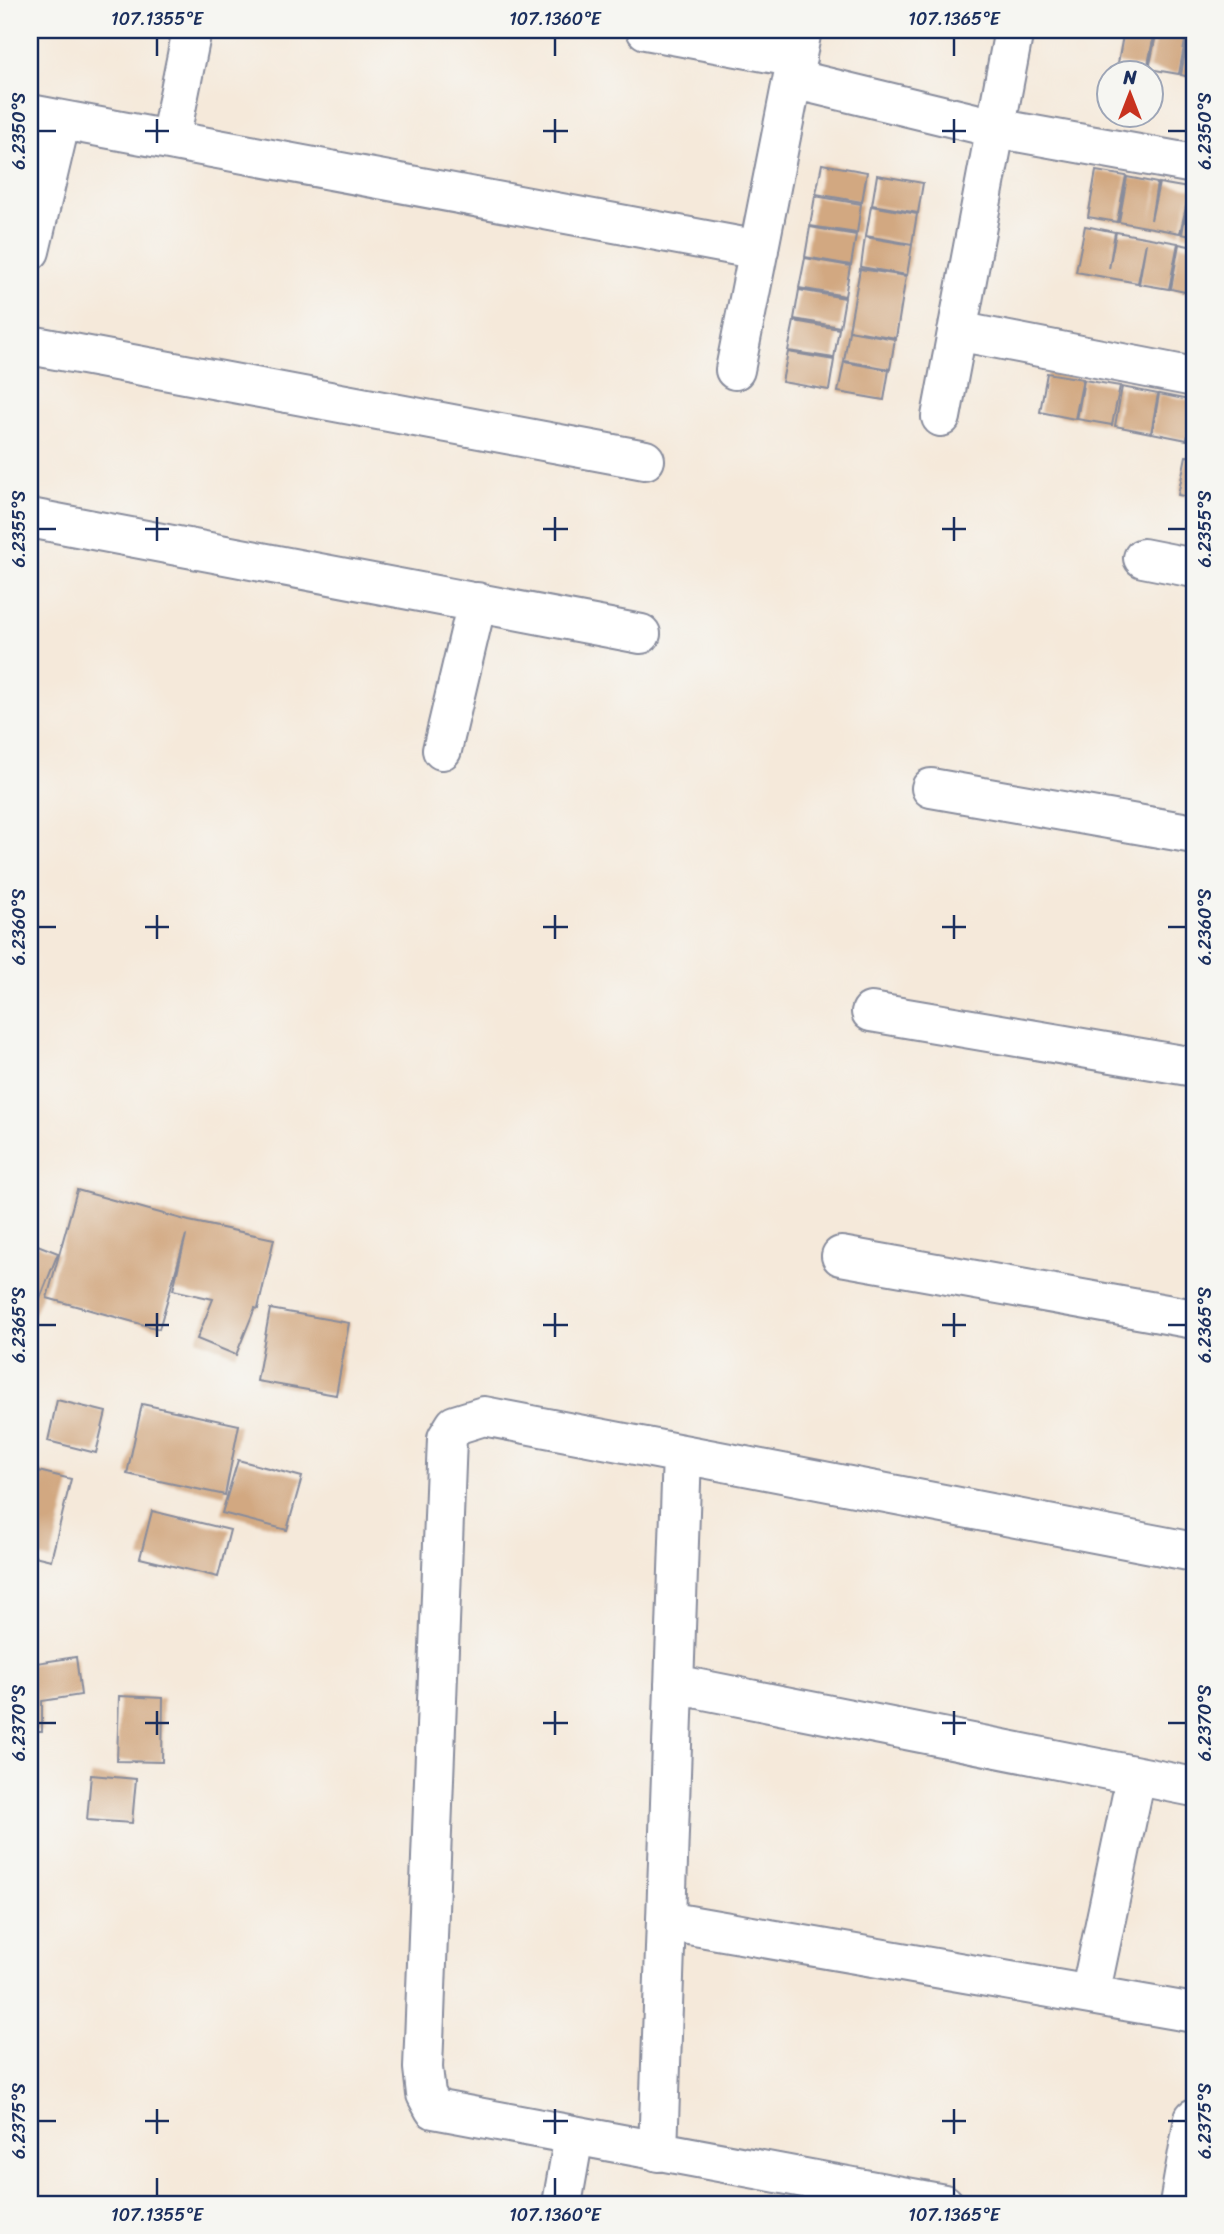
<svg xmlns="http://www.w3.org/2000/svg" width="1224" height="2234" font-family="Sriracha,sans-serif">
<rect width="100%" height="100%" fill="#f6f6f2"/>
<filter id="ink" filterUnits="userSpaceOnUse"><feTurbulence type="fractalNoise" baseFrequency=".0143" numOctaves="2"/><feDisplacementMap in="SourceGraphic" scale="14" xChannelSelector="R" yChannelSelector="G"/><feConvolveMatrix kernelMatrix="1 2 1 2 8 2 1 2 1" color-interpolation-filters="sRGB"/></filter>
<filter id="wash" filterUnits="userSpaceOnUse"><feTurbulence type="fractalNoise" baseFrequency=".00686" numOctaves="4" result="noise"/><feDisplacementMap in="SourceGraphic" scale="28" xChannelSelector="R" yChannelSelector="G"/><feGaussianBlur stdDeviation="1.57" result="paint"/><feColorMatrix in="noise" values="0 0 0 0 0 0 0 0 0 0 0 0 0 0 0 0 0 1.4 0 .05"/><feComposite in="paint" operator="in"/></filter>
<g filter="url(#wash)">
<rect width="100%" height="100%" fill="#f5e9da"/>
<g id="blocks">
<!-- building -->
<path fill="#d2a881" d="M 1124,30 L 1155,30 L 1147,69 L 1118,63 Z
M 1157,30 L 1187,30 L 1179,74 L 1149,69 Z
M 1189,30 L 1194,30 L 1194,78 L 1181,75 Z
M 822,164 L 867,172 L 862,202 L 816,194 Z
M 1096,171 L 1126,176 L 1117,222 L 1088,217 Z
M 877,175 L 923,183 L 918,213 L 872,205 Z
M 1127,177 L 1157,183 L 1151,220 L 1159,183 L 1194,189 L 1194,237 L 1182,234 L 1189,194 L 1180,233 L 1119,222 Z
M 815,196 L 861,204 L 857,233 L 810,226 Z
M 871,206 L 917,214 L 912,244 L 866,236 Z
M 1085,226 L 1115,232 L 1109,269 L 1116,232 L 1178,243 L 1169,289 L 1139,284 L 1146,243 L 1138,283 L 1076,272 Z
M 810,227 L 856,235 L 851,265 L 805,257 Z
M 865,237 L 912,245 L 907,275 L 861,267 Z
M 1179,244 L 1194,247 L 1194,294 L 1171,289 Z
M 805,258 L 850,266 L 845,296 L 799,288 Z
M 860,269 L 906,276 L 896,338 L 849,330 Z
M 799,290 L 845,298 L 840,327 L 794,319 Z
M 794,321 L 839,329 L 834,358 L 788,351 Z
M 849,331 L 895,339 L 890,369 L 844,361 Z
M 788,352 L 834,360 L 829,390 L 782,382 Z
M 844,362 L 889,370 L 884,400 L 838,392 Z
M 1047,373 L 1083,379 L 1075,419 L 1040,412 Z
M 1084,380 L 1120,386 L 1112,425 L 1077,419 Z
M 1122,387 L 1158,394 L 1151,433 L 1115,426 Z
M 1159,394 L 1194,401 L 1187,440 L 1152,433 Z
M 1193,423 L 1194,423 L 1194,441 L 1190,440 Z
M 1186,456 L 1194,457 L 1194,498 L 1178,495 Z
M 77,1190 L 189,1221 L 274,1239 L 258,1309 L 255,1308 L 236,1355 L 197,1339 L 213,1299 L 173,1290 L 186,1235 L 159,1329 L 47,1298 Z
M 30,1242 L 58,1253 L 30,1324 Z
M 270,1309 L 349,1323 L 336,1395 L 257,1381 Z
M 57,1400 L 106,1412 L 96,1453 L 48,1441 Z
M 142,1404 L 239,1425 L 225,1495 L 127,1474 Z
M 238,1460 L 302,1477 L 287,1530 L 222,1513 Z
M 30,1469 L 71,1479 L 51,1560 L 30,1555 Z
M 152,1511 L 230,1530 L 218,1577 L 140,1558 Z
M 76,1657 L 81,1695 L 42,1701 L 42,1731 L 30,1731 L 30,1664 Z
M 119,1696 L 163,1698 L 162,1762 L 117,1761 Z
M 91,1775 L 136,1779 L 132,1823 L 87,1820 Z"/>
</g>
</g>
<g filter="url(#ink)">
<use href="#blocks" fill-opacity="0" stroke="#888c9c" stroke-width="2"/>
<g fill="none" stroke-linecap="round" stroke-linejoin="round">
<defs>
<path id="minor" d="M 646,30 L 797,58
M 793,79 L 995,128 L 1194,164
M 30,114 L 759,250
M 170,140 L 192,30
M 30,251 L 61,120
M 957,331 L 1194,377
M 30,345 L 645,460
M 735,370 L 802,30
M 941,417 L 1014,30
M 30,518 L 641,634
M 1143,558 L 1194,568
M 442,750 L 477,602
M 931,788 L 1194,834
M 871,1012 L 1194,1067
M 841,1256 L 1194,1319
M 674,1684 L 1194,1787
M 666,1921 L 1194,2013
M 1090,1995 L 1136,1776
M 658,2152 L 682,1454
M 562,2204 L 574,2136
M 944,2204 L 434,2109 L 426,2094 L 423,2068 L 447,1438 L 455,1425 L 484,1416 L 1194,1552
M 1179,2204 L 1194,2118"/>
</defs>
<!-- minor casing -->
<use href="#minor" stroke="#888c9c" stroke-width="42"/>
<!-- minor -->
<use href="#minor" stroke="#fff" stroke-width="38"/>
</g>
</g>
<!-- ticks -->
<path fill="none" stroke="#1b2f5e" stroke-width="2.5" d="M 157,38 L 157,56M 555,38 L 555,56M 954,38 L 954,56M 157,119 L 157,143M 555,119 L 555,143M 954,119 L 954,143M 38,131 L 56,131M 145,131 L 169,131M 543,131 L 568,131M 942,131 L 966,131M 1168,131 L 1186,131M 157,517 L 157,541M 555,517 L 555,541M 954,517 L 954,541M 38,529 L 56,529M 145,529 L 169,529M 543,529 L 568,529M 942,529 L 966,529M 1168,529 L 1186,529M 157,915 L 157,939M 555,915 L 555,939M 954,915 L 954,939M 38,927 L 56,927M 145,927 L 169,927M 543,927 L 568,927M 942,927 L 966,927M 1168,927 L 1186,927M 157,1313 L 157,1337M 555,1313 L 555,1337M 954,1313 L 954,1337M 38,1325 L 56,1325M 145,1325 L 169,1325M 543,1325 L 568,1325M 942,1325 L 966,1325M 1168,1325 L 1186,1325M 157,1711 L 157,1735M 555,1711 L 555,1735M 954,1711 L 954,1735M 38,1723 L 56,1723M 145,1723 L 169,1723M 543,1723 L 568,1723M 942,1723 L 966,1723M 1168,1723 L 1186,1723M 157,2109 L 157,2134M 555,2109 L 555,2134M 954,2109 L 954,2134M 38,2121 L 56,2121M 145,2121 L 169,2121M 543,2121 L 568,2121M 942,2121 L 966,2121M 1168,2121 L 1186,2121M 157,2178 L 157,2196M 555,2178 L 555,2196M 954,2178 L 954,2196"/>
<!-- margin -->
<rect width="1224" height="2234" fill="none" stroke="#f6f6f2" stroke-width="77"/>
<!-- north arrow -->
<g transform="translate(1130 94)"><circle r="33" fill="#f6f6f2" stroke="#9ea6b7" stroke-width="2"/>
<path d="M0-5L12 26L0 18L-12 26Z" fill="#c8321e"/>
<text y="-10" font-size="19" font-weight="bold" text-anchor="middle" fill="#1b2f5e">N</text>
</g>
<rect x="38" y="38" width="1148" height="2158" fill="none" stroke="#1b2f5e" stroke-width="2.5"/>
<g font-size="18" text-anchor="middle" fill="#1b2f5e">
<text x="157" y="25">107.1355°E</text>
<text x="555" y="25">107.1360°E</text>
<text x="954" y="25">107.1365°E</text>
<text transform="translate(19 131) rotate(-90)" y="6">6.2350°S</text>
<text transform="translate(1205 131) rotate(-90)" y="6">6.2350°S</text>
<text transform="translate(19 529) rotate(-90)" y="6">6.2355°S</text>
<text transform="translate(1205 529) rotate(-90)" y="6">6.2355°S</text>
<text transform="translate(19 927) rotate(-90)" y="6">6.2360°S</text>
<text transform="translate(1205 927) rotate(-90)" y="6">6.2360°S</text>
<text transform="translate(19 1325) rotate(-90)" y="6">6.2365°S</text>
<text transform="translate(1205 1325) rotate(-90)" y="6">6.2365°S</text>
<text transform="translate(19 1723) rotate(-90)" y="6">6.2370°S</text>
<text transform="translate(1205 1723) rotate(-90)" y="6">6.2370°S</text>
<text transform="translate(19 2121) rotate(-90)" y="6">6.2375°S</text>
<text transform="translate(1205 2121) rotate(-90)" y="6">6.2375°S</text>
<text x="157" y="2221">107.1355°E</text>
<text x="555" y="2221">107.1360°E</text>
<text x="954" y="2221">107.1365°E</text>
</g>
</svg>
